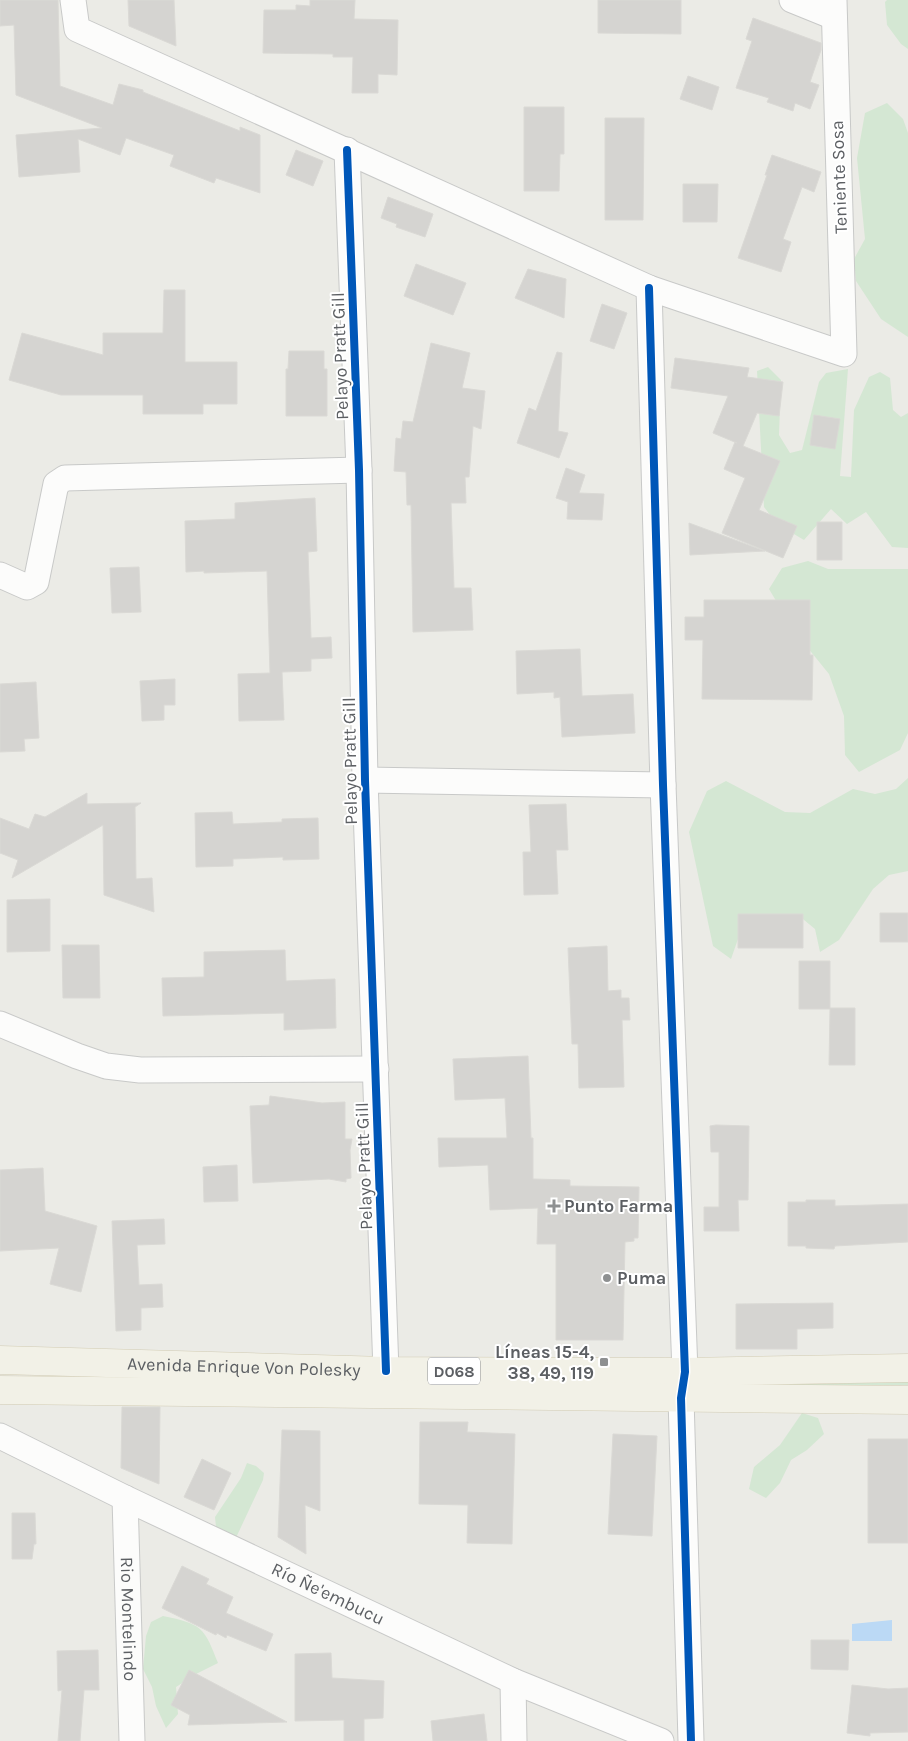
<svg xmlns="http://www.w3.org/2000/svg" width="908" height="1741" font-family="Karla,sans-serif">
<rect width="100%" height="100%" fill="#ebebe6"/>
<!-- green -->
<path fill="#d4e7d3" d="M 887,0 L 908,0 L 908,49 L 901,44 L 887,25 L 885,2 Z
M 887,103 L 903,119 L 908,133 L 908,337 L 881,319 L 856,281 L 854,259 L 865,239 L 857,158 L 865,113 Z
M 768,367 L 781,380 L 779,435 L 790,453 L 802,450 L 819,382 L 826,373 L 848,369 L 840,476 L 851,477 L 854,410 L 869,377 L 880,372 L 890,378 L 893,410 L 901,417 L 908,413 L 908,548 L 892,547 L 866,512 L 847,524 L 831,509 L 804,540 L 777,524 L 764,507 L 757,371 Z
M 808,561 L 828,569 L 908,569 L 908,733 L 900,750 L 859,772 L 845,755 L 844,716 L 829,674 L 794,631 L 769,589 L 782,568 Z
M 908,778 L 908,871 L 889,875 L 873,889 L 839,940 L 820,952 L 815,929 L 798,915 L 738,939 L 731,959 L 713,946 L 689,832 L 707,791 L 726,781 L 785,812 L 810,813 L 853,789 L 875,794 L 896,789 Z
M 908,1380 L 908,1385 L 729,1386 L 727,1382 Z
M 802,1413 L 818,1418 L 824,1434 L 807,1450 L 791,1460 L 780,1483 L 766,1498 L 749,1489 L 754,1467 L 780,1445 Z
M 247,1463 L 256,1466 L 264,1473 L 263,1480 L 234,1542 L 217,1537 L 215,1517 L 241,1478 Z
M 163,1616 C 202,1624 204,1627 218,1663 L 198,1673 L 176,1687 L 178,1714 L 166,1728 L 156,1706 L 152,1687 L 143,1669 L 146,1636 L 151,1622 Z"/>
<!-- water -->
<path fill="#bbd9f5" d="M 892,1620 L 892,1641 L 852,1641 L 852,1624 Z"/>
<!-- building -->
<path fill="#d5d4d1" stroke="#dad9d5" d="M 0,0 L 58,0 L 60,86 L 113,105 L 119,84 L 143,90 L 143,92 L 240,131 L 240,127 L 260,135 L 260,193 L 216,178 L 214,183 L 170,166 L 174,155 L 126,138 L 120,155 L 78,139 L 80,172 L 19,177 L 16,135 L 102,128 L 16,95 L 14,25 L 0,26 Z
M 128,0 L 174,0 L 176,46 L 129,26 Z
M 310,0 L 355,0 L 354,19 L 398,20 L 397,75 L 378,74 L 378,93 L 352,93 L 353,57 L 333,57 L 333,54 L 263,53 L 264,10 L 296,10 L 296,5 L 310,6 Z
M 598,0 L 681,0 L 681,34 L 598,33 Z
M 753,18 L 821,43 L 821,50 L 810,82 L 819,85 L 810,109 L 795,103 L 793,111 L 767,102 L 769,98 L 736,88 L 752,41 L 746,39 Z
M 688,76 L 719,87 L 712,110 L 680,99 Z
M 524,107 L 564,107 L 564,154 L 560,154 L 559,191 L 524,191 Z
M 605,118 L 644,118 L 643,220 L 605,220 Z
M 296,150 L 323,161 L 313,186 L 286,175 Z
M 772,155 L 821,172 L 814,192 L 802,187 L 783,239 L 791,242 L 781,272 L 738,258 L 767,175 L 765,175 Z
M 683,184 L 718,184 L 717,222 L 683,222 Z
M 388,197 L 433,214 L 425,237 L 396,227 L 397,224 L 381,218 Z
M 416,264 L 466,283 L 453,315 L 404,296 Z
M 528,269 L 566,279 L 564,318 L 515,298 Z
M 164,290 L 185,290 L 185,362 L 237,362 L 237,404 L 203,404 L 203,414 L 143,414 L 143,395 L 61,395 L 9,380 L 22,333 L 103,355 L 103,333 L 163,333 Z
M 602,304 L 627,313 L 614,349 L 590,341 Z
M 431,343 L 470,353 L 462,388 L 485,391 L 481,429 L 473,426 L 469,477 L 465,477 L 466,503 L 451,503 L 454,588 L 471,588 L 473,630 L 413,632 L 411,505 L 407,505 L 406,472 L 394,471 L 396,438 L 401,439 L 403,421 L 413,422 Z
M 289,351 L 324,351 L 324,369 L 327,369 L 327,416 L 286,416 L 286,369 L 288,369 Z
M 557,352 L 562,353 L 558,431 L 568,433 L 559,458 L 517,443 L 529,408 L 536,411 Z
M 675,358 L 749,368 L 747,377 L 783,382 L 779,416 L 757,413 L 743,446 L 780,461 L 759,510 L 797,526 L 783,558 L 722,533 L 745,478 L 724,469 L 735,442 L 737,443 L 713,433 L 728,396 L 671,388 Z
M 814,415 L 840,419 L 835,449 L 810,445 Z
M 566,468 L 585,475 L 579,493 L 604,494 L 602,520 L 567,519 L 568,502 L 556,498 Z
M 315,498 L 317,551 L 308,552 L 311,638 L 331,637 L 332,658 L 311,659 L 311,671 L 282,672 L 284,720 L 239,721 L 238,674 L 270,673 L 267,571 L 204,573 L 204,571 L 186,572 L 185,521 L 235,519 L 235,503 Z
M 817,522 L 842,522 L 842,560 L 817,560 Z
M 689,523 L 765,551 L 690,555 Z
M 139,567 L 141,612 L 112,613 L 110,568 Z
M 704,600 L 810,600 L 810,655 L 813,655 L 812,700 L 702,699 L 703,640 L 685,640 L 685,617 L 704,617 Z
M 580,649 L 582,696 L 633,694 L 635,733 L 562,737 L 560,697 L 554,698 L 554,692 L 517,694 L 516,651 Z
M 175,679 L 175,705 L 164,705 L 164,720 L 142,721 L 140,681 Z
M 36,682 L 39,738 L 24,739 L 25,751 L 0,752 L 0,684 Z
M 87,793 L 87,804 L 141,803 L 135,807 L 136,879 L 152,878 L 154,912 L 104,895 L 103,825 L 12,878 L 18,860 L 0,853 L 0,818 L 29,829 L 35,814 L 45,817 Z
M 566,804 L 568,850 L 556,850 L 558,894 L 524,895 L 523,852 L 531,852 L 529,805 Z
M 232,812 L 233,824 L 282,822 L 282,819 L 318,818 L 319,859 L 283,860 L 283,857 L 233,859 L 233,866 L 196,867 L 195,813 Z
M 50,899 L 50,951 L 7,952 L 7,900 Z
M 880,913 L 908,913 L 908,942 L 880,942 Z
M 738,914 L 803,914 L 803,948 L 738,948 Z
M 62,945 L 99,945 L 100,998 L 63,998 Z
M 607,946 L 608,991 L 621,990 L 621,998 L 629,998 L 630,1020 L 622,1020 L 624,1087 L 579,1088 L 578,1044 L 572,1044 L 568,948 Z
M 285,950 L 286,981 L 335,979 L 336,1028 L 284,1030 L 284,1013 L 163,1016 L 162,978 L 204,977 L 204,952 Z
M 799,961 L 830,961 L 830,1008 L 855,1008 L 855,1065 L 829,1065 L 830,1009 L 799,1009 Z
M 528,1056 L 531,1138 L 533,1138 L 533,1179 L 570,1180 L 570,1186 L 639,1187 L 638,1238 L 634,1238 L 634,1241 L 625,1242 L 623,1340 L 556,1340 L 556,1244 L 537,1244 L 538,1208 L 490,1210 L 488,1165 L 439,1167 L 438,1138 L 507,1138 L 505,1098 L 455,1100 L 453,1059 Z
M 270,1096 L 322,1103 L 345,1102 L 345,1139 L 352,1139 L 350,1150 L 351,1178 L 346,1179 L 346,1182 L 329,1179 L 253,1183 L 250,1106 L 269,1105 Z
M 716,1125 L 749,1126 L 748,1200 L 738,1200 L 739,1231 L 704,1231 L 704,1207 L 719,1207 L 719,1152 L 711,1152 L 710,1126 Z
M 237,1165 L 238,1201 L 204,1202 L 203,1167 Z
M 43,1168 L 45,1211 L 97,1226 L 81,1292 L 50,1284 L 59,1248 L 0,1251 L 0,1170 Z
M 806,1200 L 835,1200 L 835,1206 L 908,1204 L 908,1242 L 835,1246 L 834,1249 L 806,1248 L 806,1246 L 788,1246 L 788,1202 L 806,1202 Z
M 164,1219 L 165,1244 L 137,1245 L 139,1285 L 162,1284 L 163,1307 L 141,1308 L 141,1330 L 116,1331 L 112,1221 Z
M 833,1303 L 833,1328 L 797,1329 L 797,1349 L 736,1349 L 736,1304 Z
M 122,1407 L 160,1407 L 159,1484 L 121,1468 Z
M 420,1422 L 468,1422 L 467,1432 L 515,1434 L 512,1544 L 467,1543 L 468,1505 L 419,1504 Z
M 282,1430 L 320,1431 L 320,1511 L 305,1505 L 306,1554 L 278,1537 Z
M 613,1434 L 657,1436 L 652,1536 L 608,1534 Z
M 868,1439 L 908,1439 L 908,1543 L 868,1543 Z
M 202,1459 L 231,1473 L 214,1510 L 184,1497 Z
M 12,1513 L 35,1513 L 36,1544 L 34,1544 L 32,1559 L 12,1559 Z
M 182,1566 L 209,1579 L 206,1584 L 233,1597 L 226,1613 L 273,1634 L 266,1651 L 227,1635 L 226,1638 L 217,1633 L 216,1635 L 162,1608 Z
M 811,1640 L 849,1640 L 848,1670 L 811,1669 Z
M 98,1650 L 99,1690 L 84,1690 L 80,1741 L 58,1741 L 62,1690 L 58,1691 L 57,1651 Z
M 331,1653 L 332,1678 L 384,1681 L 383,1718 L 364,1719 L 364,1741 L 344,1741 L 344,1720 L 295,1721 L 295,1654 Z
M 189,1670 L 287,1722 L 188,1725 L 190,1715 L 171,1705 Z
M 852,1685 L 888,1689 L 908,1688 L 908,1732 L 870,1733 L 870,1736 L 847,1733 Z
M 484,1714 L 487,1741 L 433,1741 L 431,1721 Z"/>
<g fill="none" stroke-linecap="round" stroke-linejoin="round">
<defs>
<g id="street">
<path d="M 73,0 L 77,29 L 649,288 L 844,354 L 834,0"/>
<path d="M 792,0 L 834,17"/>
<path d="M 347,150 L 359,470 L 365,780 L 386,1371"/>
<path d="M 649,288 L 663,785 L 685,1372 L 681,1398 L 691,1741"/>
<path d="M 0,575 L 27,587 L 36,582 L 56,484 L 65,478 L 359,470"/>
<path d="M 365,780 L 663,785"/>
<path d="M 0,1024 L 77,1056 L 106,1066 L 140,1070 L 376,1069"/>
<path id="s1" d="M 0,1436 L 125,1498 L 513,1681 L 661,1741"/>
<path id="s2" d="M 125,1498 L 132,1741"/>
<path d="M 513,1681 L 514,1741"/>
</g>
<g id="primary">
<path id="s3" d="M 0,1360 L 386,1371 L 685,1372 L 908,1368"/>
<path d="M 0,1390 L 908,1400"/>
</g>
</defs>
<!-- street casing -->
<use href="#street" stroke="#c8c9c8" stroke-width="27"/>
<!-- primary casing -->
<use href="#primary" stroke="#d2ccb4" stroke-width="29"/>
<!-- street -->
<use href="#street" stroke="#fcfcfb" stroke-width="25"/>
<!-- primary -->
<use href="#primary" stroke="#f2f1e7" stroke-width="28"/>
<defs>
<path id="cycleway" d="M 347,150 L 359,470 L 365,780 L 386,1371
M 649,288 L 663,785 L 685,1372 L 681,1398 L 691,1741"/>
</defs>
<!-- cycleway casing -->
<use href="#cycleway" stroke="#fff" stroke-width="11"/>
<!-- cycleway -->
<use href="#cycleway" stroke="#0057b8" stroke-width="8"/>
</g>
<!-- markers -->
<g fill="#8e9091" stroke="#fff" stroke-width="2">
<path d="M551.5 1198.5h5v5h5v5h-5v5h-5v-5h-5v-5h5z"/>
<circle cx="607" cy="1278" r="5"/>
<rect x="599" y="1357" width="10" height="10" rx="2.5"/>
</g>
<g text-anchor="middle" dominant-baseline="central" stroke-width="4" stroke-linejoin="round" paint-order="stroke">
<!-- shield labels -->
<rect fill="#fff" stroke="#8d8f92" stroke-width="1" x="428" y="1357.5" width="52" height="27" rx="4"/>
<g font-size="16" font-weight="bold" fill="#5c5f63">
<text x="454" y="1371">D068</text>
</g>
<!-- street labels -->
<g font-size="18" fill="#5c5f63" stroke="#fff">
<text transform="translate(839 177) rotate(-92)">Teniente Sosa</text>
<text transform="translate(340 356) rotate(-92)">Pelayo Pratt Gill</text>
<text transform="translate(350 761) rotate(-91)">Pelayo Pratt Gill</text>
<text transform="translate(364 1166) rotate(-92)">Pelayo Pratt Gill</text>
<text stroke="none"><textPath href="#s3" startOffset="244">Avenida Enrique Von Polesky</textPath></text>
<text stroke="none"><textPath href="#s1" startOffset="364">Río Ñe'embucu</textPath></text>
<text stroke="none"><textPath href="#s2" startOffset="121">Rio Montelindo</textPath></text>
</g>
<!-- poi labels -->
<g font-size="18" font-weight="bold" fill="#5c5f63" stroke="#fff" text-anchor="start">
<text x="564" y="1206">Punto Farma</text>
<text x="617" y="1278">Puma</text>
<text x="594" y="1352" text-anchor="end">Líneas 15-4,<tspan x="594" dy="21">38, 49, 119</tspan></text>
</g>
</g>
</svg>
